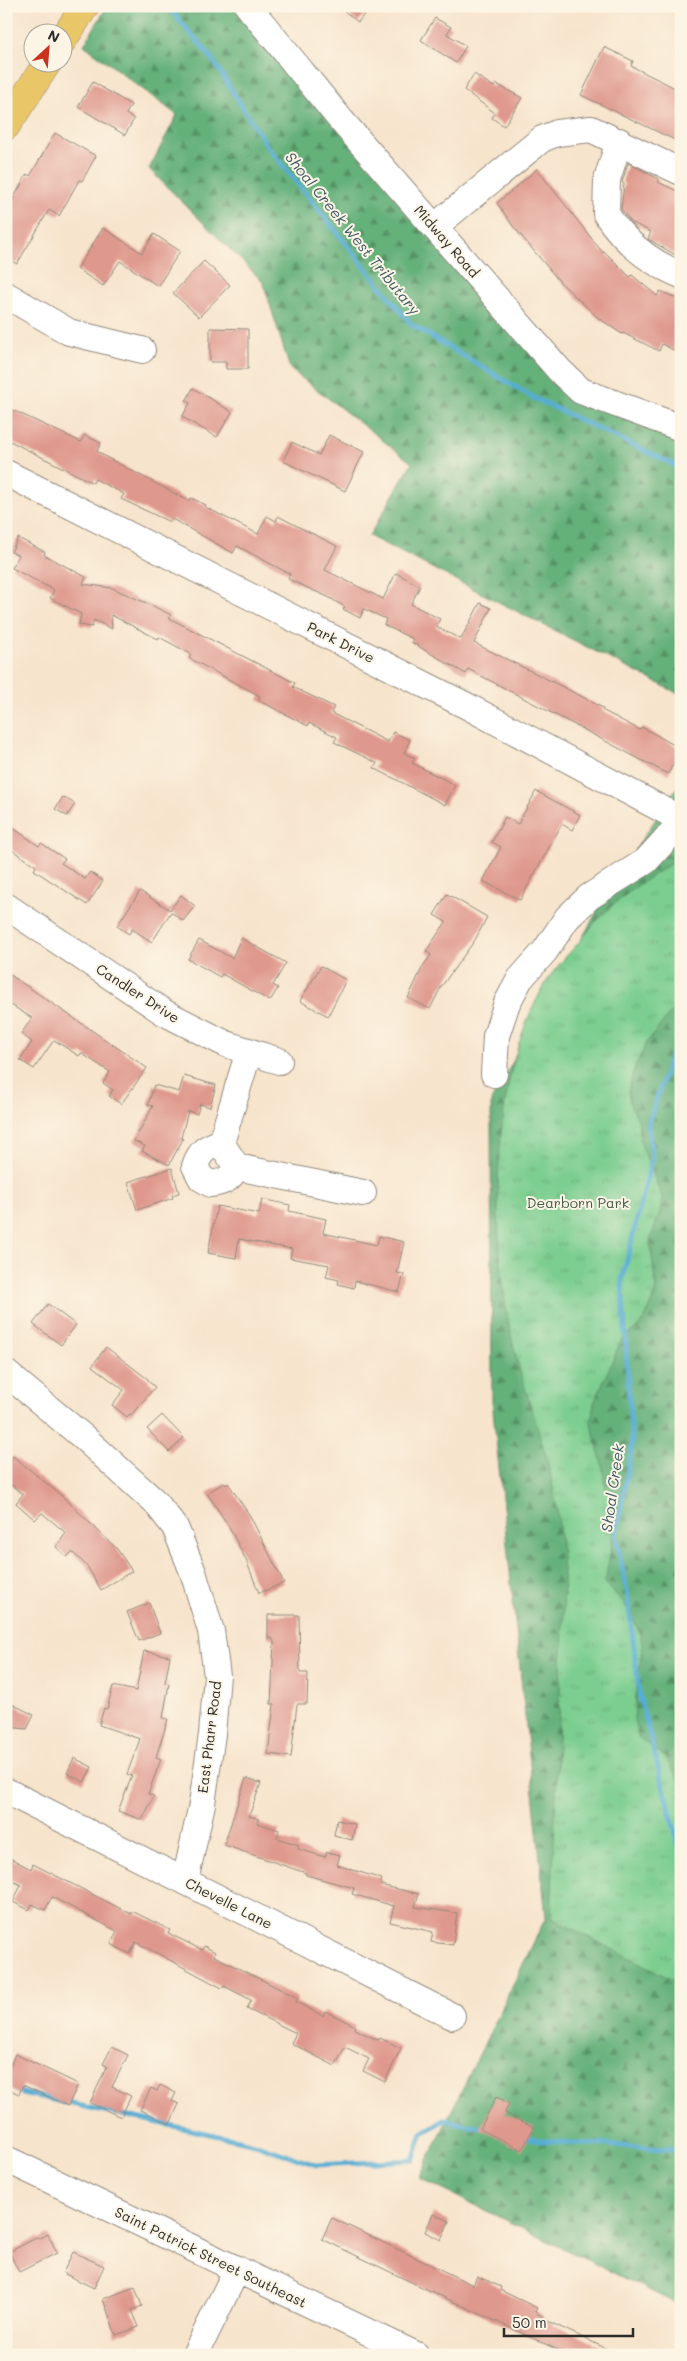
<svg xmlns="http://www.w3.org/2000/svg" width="687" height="2361" font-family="Mali,sans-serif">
<defs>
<pattern id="forest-firs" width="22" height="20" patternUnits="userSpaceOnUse" patternTransform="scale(1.25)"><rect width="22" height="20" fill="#65b17a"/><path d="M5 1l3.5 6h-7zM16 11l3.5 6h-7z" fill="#539064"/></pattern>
<pattern id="park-tufts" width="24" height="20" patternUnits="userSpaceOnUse" patternTransform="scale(1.25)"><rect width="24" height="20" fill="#7cce90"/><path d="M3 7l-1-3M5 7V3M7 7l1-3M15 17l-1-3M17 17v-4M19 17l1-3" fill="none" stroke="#6bb17c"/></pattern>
</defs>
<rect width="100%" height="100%" fill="#fcf5e5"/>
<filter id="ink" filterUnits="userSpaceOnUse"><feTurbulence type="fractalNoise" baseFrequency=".02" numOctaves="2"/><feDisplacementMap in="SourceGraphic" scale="10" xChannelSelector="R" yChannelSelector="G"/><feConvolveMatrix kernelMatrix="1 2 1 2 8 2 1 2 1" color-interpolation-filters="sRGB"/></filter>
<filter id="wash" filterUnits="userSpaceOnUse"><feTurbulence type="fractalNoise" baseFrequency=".0096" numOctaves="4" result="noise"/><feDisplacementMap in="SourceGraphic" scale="20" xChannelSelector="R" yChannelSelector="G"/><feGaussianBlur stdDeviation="1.12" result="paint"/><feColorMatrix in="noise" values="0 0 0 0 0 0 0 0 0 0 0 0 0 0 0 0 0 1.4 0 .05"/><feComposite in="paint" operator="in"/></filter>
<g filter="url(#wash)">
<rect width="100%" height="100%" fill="#f7e4cc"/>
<!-- forest -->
<path fill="url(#forest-firs)" stroke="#486e52" d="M 107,6 L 249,6 L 338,95 L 466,256 L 590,388 L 681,432 L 681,695 L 369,536 L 412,463 L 290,369 L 263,282 L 149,169 L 177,115 L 84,45 Z
M 681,781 L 681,2306 L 419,2178 L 546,1917 L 492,1401 L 491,1101 L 613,883 Z"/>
<!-- park -->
<path fill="url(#park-tufts)" stroke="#547c5e" d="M 681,857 L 681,1000 L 647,1042 L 635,1067 L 628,1092 L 631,1106 L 638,1119 L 640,1141 L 662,1197 L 660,1212 L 650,1241 L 656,1289 L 652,1303 L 645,1318 L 638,1327 L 622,1339 L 594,1403 L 591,1423 L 602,1463 L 606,1490 L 611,1498 L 613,1513 L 612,1542 L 605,1583 L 624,1603 L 639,1631 L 643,1646 L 637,1682 L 634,1719 L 638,1737 L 664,1756 L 681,1784 L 681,1984 L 551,1918 C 554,1842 557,1765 560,1689 C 562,1642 566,1594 561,1547 C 559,1520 555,1494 549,1468 C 537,1420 518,1374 509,1325 C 490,1221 490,1065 551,975 C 557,966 566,957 573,949 C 583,938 592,925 603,914 C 626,892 654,874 681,857 Z"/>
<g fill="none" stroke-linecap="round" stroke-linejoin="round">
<!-- stream -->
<path stroke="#57add3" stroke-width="5" d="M 167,6 L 211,57 L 267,146 L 412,325 L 534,398 L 681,468
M 681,1039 L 672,1053 L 648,1124 L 652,1159 L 622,1280 L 632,1446 L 616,1537 L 627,1591 L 640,1698 L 681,1854
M 16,2090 L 22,2093 L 251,2143 L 316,2165 L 413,2160 L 422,2133 L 444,2120 L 486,2129
M 524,2137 L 546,2141 L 681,2150"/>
</g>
<g id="blocks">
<!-- building -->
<path fill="#df988d" d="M 338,6 L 371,6 L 358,22 Z
M 435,18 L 451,27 L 447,34 L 466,46 L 456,63 L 421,40 Z
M 604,47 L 633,61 L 631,66 L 681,91 L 681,143 L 581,95 Z
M 474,74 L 494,87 L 496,84 L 522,98 L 504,126 L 492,118 L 495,113 L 464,90 Z
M 93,82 L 131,105 L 126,114 L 134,119 L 125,135 L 78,107 Z
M 55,133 L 96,156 L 82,181 L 79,180 L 59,216 L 49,210 L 17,264 L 6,258 L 6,212 L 27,174 L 30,176 Z
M 628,163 L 659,179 L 658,182 L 681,193 L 681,258 L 648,239 L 651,232 L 631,222 L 621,209 L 624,184 L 622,182 Z
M 537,169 L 603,253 L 604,251 L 630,277 L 632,275 L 657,296 L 660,291 L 681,300 L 681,354 L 662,344 L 659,351 L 623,333 L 622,334 L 597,317 L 560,282 L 513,226 L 497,203 Z
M 103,228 L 142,253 L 154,234 L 180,251 L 158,286 L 120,261 L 103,286 L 77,269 Z
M 204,261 L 230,285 L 199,317 L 173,293 Z
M 210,328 L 248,329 L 248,369 L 226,369 L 226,362 L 210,362 Z
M 193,388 L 232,412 L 217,437 L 182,417 L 190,403 L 186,401 Z
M 6,407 L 81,442 L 84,435 L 101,443 L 97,451 L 106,457 L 189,501 L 191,498 L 206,505 L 205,507 L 258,534 L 267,516 L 276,521 L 278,516 L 295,525 L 337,546 L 325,570 L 383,599 L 396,573 L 420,586 L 411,604 L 440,619 L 436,627 L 461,639 L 480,603 L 491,608 L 474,643 L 581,696 L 603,708 L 602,710 L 640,730 L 642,727 L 681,749 L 668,774 L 468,669 L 466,674 L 411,642 L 413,639 L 384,625 L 386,619 L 364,609 L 360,618 L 343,609 L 345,607 L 328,597 L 288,579 L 290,574 L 237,546 L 233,553 L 172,519 L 170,522 L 121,499 L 124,494 L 95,479 L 93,483 L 6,439 Z
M 329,435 L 364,452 L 345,491 L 283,461 L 292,442 L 319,455 Z
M 18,538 L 45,552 L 44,555 L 86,577 L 83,584 L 112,588 L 151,605 L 171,615 L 169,618 L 295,683 L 293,687 L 334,707 L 331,713 L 388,742 L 393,732 L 410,740 L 404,753 L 415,758 L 412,763 L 455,785 L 445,805 L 374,768 L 377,763 L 334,742 L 337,737 L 309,723 L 308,726 L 258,700 L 260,696 L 189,658 L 191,654 L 159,637 L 158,639 L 111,615 L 112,629 L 94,620 L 92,627 L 79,625 L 81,614 L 50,598 L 54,590 L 12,568 L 19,555 L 11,552 Z
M 536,791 L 580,815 L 572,830 L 562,824 L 520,900 L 483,881 L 501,847 L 492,842 L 505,817 L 518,824 Z
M 63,797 L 75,804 L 67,816 L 55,809 Z
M 6,823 L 39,846 L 41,843 L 65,859 L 61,863 L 85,879 L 90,872 L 103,881 L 87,905 L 34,870 L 36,866 L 6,846 Z
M 140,891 L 170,910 L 181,895 L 195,906 L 183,921 L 171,912 L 152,942 L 132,929 L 129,934 L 117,926 Z
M 447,894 L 487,917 L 475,940 L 441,987 L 430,1009 L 408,998 L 423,966 L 431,955 L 426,951 L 446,922 L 434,915 Z
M 241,938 L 286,963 L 273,985 L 278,988 L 270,1001 L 222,974 L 220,977 L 188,959 L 199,940 L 232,958 Z
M 321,966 L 346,980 L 328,1016 L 300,1001 Z
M 6,972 L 147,1068 L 121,1104 L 109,1096 L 113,1090 L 103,1083 L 110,1072 L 81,1053 L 79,1056 L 54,1040 L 34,1069 L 20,1060 L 32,1042 L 21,1034 L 32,1018 L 6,1002 Z
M 184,1076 L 216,1085 L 210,1107 L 200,1104 L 197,1114 L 188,1111 L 181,1138 L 183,1139 L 169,1165 L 142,1151 L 145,1146 L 134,1141 L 153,1106 L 148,1105 L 154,1085 L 179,1092 Z
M 172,1168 L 179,1193 L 172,1195 L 173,1198 L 137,1210 L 128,1182 Z
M 262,1199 L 290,1205 L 289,1211 L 326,1219 L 323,1233 L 377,1245 L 379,1236 L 404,1242 L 397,1273 L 404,1274 L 399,1292 L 355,1281 L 354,1288 L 338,1284 L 339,1280 L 326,1277 L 329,1265 L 290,1258 L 292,1249 L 239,1239 L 236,1258 L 208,1253 L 217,1206 L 259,1214 Z
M 48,1304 L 76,1325 L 61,1345 L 33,1324 Z
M 106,1347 L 149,1380 L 148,1381 L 155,1387 L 131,1415 L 130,1414 L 127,1417 L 112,1405 L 124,1390 L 92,1366 Z
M 162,1415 L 184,1438 L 169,1452 L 147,1429 Z
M 13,1456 L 63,1497 L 117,1549 L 132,1571 L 101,1590 L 87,1566 L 72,1552 L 67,1557 L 56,1547 L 66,1533 L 42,1513 L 35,1520 L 16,1503 L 23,1494 L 6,1481 L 6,1466 Z
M 224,1483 L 226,1485 L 228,1483 L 250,1516 L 284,1583 L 259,1593 L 246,1560 L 229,1527 L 207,1493 Z
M 149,1603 L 160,1633 L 139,1641 L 127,1612 Z
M 268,1615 L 299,1615 L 300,1673 L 308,1673 L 307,1704 L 297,1704 L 291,1757 L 268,1754 L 274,1704 L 271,1704 L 274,1642 L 272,1638 L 268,1638 Z
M 144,1651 L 170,1656 L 165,1683 L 169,1684 L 163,1718 L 168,1719 L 156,1757 L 161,1759 L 148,1794 L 154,1796 L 142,1820 L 118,1811 L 132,1776 L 127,1774 L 140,1739 L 99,1725 L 104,1708 L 107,1709 L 113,1686 L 136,1691 Z
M 6,1701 L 34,1715 L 27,1729 L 6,1727 Z
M 74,1758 L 92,1767 L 84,1782 L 67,1773 Z
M 246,1778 L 261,1783 L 249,1816 L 259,1819 L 257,1823 L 279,1830 L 277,1838 L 299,1845 L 298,1849 L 325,1857 L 327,1852 L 340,1855 L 337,1865 L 382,1879 L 380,1885 L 419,1894 L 415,1907 L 457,1913 L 453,1945 L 431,1942 L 433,1932 L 390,1922 L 394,1906 L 352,1894 L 354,1888 L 306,1875 L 306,1873 L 224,1845 Z
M 337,1820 L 355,1824 L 352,1840 L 334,1835 Z
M 6,1856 L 31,1869 L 33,1864 L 131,1914 L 132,1911 L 170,1930 L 168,1933 L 202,1950 L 204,1946 L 215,1952 L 214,1956 L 298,1998 L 296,2002 L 323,2016 L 325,2011 L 355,2026 L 354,2029 L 378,2040 L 380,2038 L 401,2048 L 385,2082 L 363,2071 L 369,2059 L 345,2047 L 335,2066 L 291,2043 L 296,2033 L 247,2009 L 251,2000 L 224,1986 L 222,1988 L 136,1942 L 130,1954 L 111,1944 L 117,1931 L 52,1897 L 45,1910 L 32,1904 L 29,1910 L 13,1902 L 21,1885 L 6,1878 Z
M 112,2047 L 128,2055 L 112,2087 L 131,2096 L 121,2117 L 90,2103 L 107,2066 L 103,2064 Z
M 15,2054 L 78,2084 L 68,2106 L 23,2085 L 19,2094 L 6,2088 L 6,2064 L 10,2066 Z
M 160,2085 L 176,2093 L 172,2101 L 179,2104 L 170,2124 L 140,2110 L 151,2088 L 157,2091 Z
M 496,2097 L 509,2103 L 505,2113 L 534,2127 L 522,2150 L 480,2129 Z
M 433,2214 L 449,2221 L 441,2240 L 425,2232 Z
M 332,2218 L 473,2285 L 477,2276 L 501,2287 L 500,2290 L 537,2308 L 535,2312 L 544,2317 L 543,2319 L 620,2355 L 569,2355 L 411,2282 L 322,2239 Z
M 48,2234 L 57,2253 L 19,2272 L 9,2252 L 38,2237 L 39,2239 Z
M 73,2252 L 104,2266 L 94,2288 L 63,2273 Z
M 135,2287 L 142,2306 L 132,2310 L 139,2327 L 116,2335 L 103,2299 Z"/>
</g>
</g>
<g filter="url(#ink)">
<use href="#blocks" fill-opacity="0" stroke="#91887c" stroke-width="1"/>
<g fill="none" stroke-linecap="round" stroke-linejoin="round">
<defs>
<path id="minor" d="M 248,6 L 340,119 L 560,371 L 581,391 L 681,428
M 619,141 L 607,180 L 606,214 C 625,243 649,262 681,275
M 434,227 L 542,139 L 557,133 L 591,129 L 681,172
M 6,295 L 69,332 L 142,350
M 6,473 L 465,705 L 673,815 L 676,828 L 646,861 L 589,897 L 567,918 L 545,951 L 520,979 L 507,1003 L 496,1036 L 494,1074
M 6,906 L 165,1013 L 226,1044 L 279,1061
M 249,1051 L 221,1143 L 237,1167 L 363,1193
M 221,1143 C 206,1147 200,1151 195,1166 L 201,1178 L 211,1184 C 225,1182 230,1179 237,1167
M 6,1373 L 82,1436 L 156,1503 L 175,1527 L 193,1572 L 211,1631 L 217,1676 L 212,1734 L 202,1804 L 185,1881
M 6,1791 L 452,2016
M 6,2159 L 416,2355
M 195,2355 L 237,2269"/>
<path id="major" d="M 62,41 L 85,6
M 6,126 L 48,62"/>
</defs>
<!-- minor casing -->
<use href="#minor" stroke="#91887c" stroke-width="28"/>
<!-- major casing -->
<use href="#major" stroke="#91887c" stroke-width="29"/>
<!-- minor -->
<use href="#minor" stroke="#fff" stroke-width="26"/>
<!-- major -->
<use href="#major" stroke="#e9c769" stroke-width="28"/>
</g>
</g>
<g text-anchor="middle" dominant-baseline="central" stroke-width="4" stroke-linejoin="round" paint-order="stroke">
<!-- street labels -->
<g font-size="14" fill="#2b2b2b" stroke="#fcf5e5">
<text transform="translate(447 241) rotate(49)">Midway Road</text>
<text transform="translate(341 642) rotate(27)">Park Drive</text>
<text transform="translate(138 993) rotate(33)">Candler Drive</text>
<text transform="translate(209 1737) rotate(-83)">East Pharr Road</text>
<text transform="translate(229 1903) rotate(27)">Chevelle Lane</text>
<text transform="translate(211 2257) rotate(26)">Saint Patrick Street Southeast</text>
</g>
<!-- park labels -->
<g font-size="14" fill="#435c49" stroke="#fcf5e5">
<text x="578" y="1202">Dearborn Park</text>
</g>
<!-- water labels -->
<g font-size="15" font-style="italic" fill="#3a5866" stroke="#fcf5e5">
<text transform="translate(353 233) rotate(51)">Shoal Creek West Tributary</text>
<text transform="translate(612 1488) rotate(-82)">Shoal Creek</text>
</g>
</g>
<!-- margin -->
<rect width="687" height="2361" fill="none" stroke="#fcf5e5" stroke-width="25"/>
<!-- north arrow -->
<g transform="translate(48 48) rotate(26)"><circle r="24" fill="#fcf5e5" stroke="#a8a49b"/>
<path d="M0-4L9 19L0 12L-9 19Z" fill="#c8321e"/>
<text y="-8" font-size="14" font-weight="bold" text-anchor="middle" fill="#2b2b2b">N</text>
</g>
<!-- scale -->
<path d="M504 2328v8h129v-8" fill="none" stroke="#2b2b2b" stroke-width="2.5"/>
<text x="512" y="2328" font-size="15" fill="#2b2b2b" stroke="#fcf5e5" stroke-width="4" paint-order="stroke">50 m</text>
</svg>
